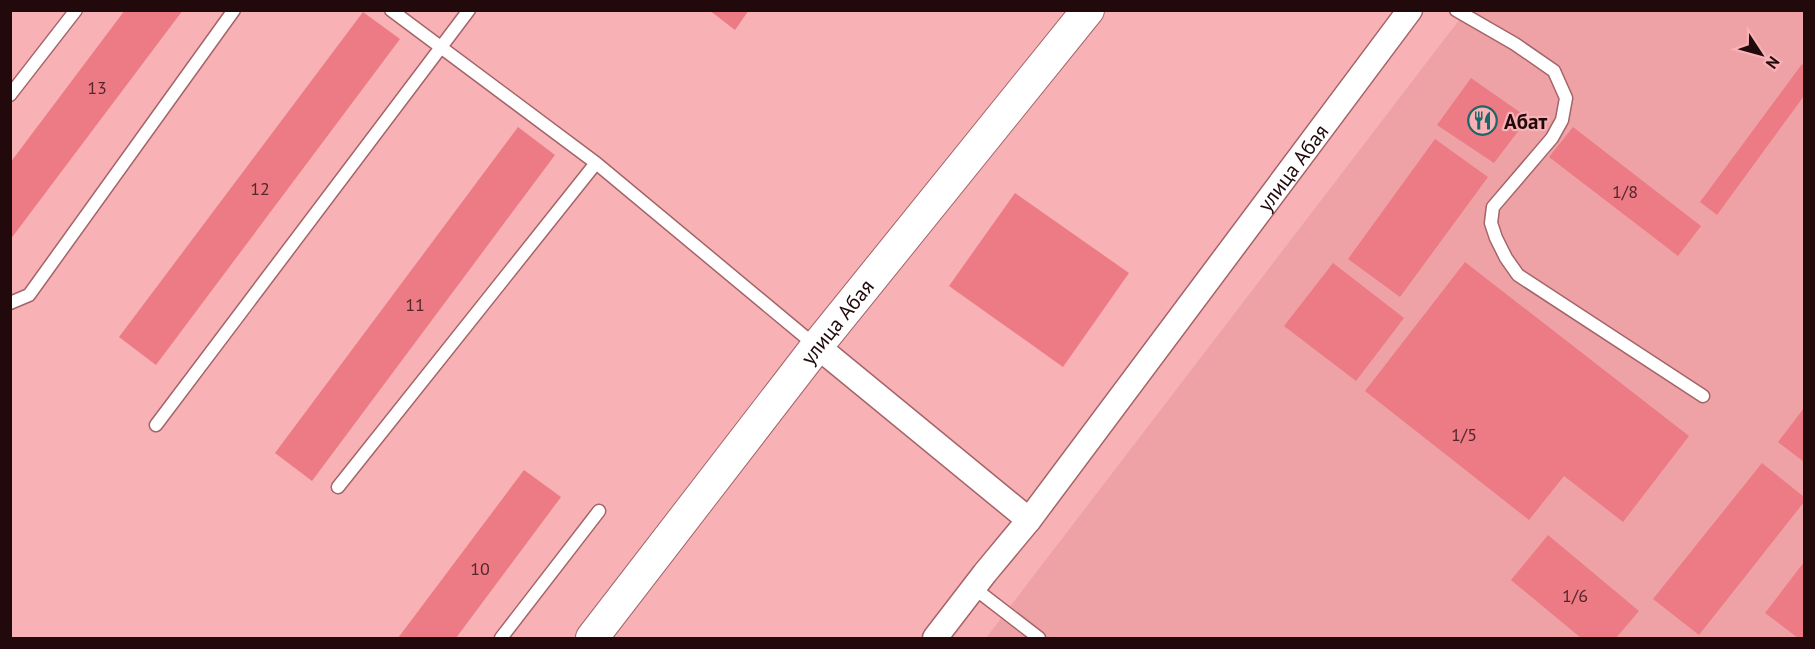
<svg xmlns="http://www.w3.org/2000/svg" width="1815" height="649" font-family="'PT Sans',sans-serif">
<rect width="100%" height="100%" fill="#f8b1b5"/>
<!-- built -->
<path fill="#eea2a6" d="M 1466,11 L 1804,11 L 1804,638 L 986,638 Z"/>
<!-- building -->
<path fill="#ed7b85" d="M 125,10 L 183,10 L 10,240 L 10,163 Z
M 709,10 L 749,10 L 735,30 Z
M 363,12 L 400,39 L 156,365 L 119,337 Z
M 1802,64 L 1804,66 L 1804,96 L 1717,215 L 1700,202 Z
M 1471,78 L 1528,118 L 1494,163 L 1437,125 Z
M 518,127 L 555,155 L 312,481 L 275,453 Z
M 1573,127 L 1701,226 L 1678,256 L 1549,157 Z
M 1435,139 L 1488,177 L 1400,297 L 1348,259 Z
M 1015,193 L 1129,273 L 1063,367 L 949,286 Z
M 1465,262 L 1689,436 L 1623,522 L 1564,476 L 1529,520 L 1365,391 Z
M 1333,263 L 1404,318 L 1356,381 L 1284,326 Z
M 1804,408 L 1804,462 L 1778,442 Z
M 1762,463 L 1804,497 L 1804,502 L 1699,635 L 1653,599 Z
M 524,470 L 561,497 L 456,638 L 398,638 Z
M 1548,535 L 1639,611 L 1616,638 L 1581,638 L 1511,580 Z
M 1804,562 L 1804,638 L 1798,638 L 1765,613 Z"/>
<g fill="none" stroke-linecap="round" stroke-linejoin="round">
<defs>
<path id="service" d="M 391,10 L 596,163 L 816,346
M 1456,10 L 1515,44 L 1554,71 L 1566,98 L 1562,120 L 1552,138 L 1493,207 L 1491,223 L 1496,238 L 1506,258 L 1518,275 L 1703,396
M 10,95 L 76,10
M 10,303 L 29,295 L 234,10
M 156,425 L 469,10
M 338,487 L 596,163
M 974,588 L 1039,638
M 501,638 L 599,511"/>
<g id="minor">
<path d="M 817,346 L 1029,520"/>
<path id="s1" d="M 935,638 L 985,573 L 1029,520 L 1410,10"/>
</g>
<g id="tertiary">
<path id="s2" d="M 592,638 L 817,346 L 1088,10"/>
</g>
</defs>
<!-- service casing -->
<use href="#service" stroke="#a46468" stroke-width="15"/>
<!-- minor casing -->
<use href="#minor" stroke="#a46468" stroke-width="27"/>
<!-- tertiary casing -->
<use href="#tertiary" stroke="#a46468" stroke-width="34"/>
<!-- service -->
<use href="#service" stroke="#fff" stroke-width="12"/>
<!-- minor -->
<use href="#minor" stroke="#fff" stroke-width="24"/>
<!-- tertiary -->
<use href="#tertiary" stroke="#fff" stroke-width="32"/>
</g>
<!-- icons -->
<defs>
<symbol id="restaurant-ring" viewBox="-11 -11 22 22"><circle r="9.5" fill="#f8b1b5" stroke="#1b6869" stroke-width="1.5"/><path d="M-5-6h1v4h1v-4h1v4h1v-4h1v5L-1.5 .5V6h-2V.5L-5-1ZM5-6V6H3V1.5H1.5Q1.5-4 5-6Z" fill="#1b6869"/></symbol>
</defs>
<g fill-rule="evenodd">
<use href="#restaurant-ring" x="1466" y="104" width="33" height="33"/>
</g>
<g text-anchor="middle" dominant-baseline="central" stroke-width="4.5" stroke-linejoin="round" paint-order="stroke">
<!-- number labels -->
<g font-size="18" fill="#55262a">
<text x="97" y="87">13</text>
<text x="260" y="188">12</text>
<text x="1625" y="191">1/8</text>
<text x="415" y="304">11</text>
<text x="1464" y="434">1/5</text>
<text x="480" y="568">10</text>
<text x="1575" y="595">1/6</text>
</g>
<!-- poi labels -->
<g font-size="21" font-weight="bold" fill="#220a0c" stroke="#f8b1b5" text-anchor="start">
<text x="1504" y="121">Абат</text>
</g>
<!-- street labels -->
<g font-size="21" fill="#220a0c" stroke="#f8b1b5">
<text stroke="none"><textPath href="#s1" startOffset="591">улица Абая</textPath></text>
<text stroke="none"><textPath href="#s2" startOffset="400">улица Абая</textPath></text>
</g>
</g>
<!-- border -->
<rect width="1815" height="649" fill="none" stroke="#220a0c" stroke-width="24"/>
<!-- north arrow -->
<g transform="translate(1761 54) rotate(126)" stroke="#f8b1b5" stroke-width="4.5" paint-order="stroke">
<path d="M0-4.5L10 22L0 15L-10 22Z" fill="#220a0c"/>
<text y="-9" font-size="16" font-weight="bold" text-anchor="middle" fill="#220a0c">N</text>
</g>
</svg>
